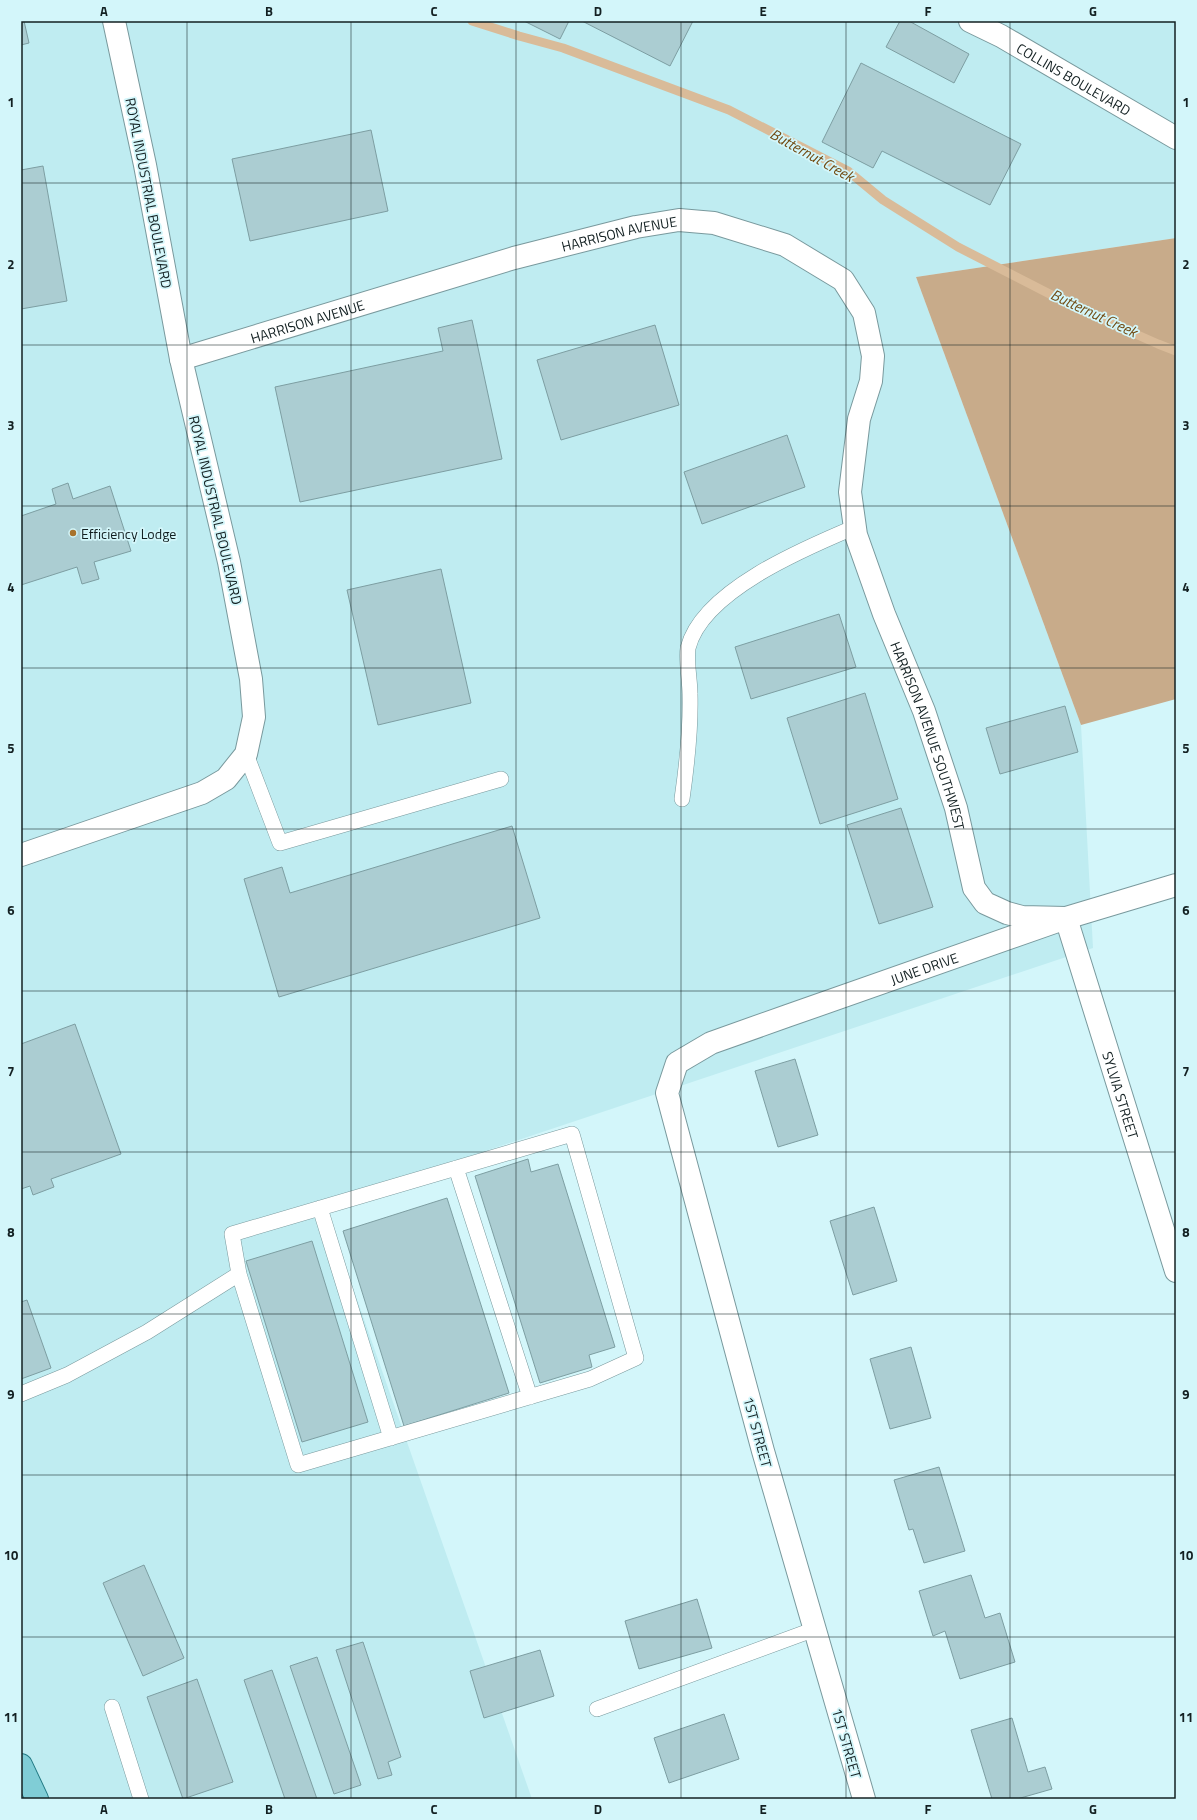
<svg xmlns="http://www.w3.org/2000/svg" width="1197" height="1820" font-family="'Titillium Web',sans-serif">
<rect width="100%" height="100%" fill="#d3f6fa"/>
<!-- built -->
<path fill="#bfecf1" d="M 21,21 L 1176,21 L 1176,238 L 916,277 L 1081,725 L 1093,948 L 324,1205 L 532,1799 L 21,1799 Z"/>
<!-- forest -->
<path fill="#c8ab8a" d="M 1176,238 L 1176,699 L 1081,725 L 916,277 Z"/>
<g fill="none" stroke-linecap="round" stroke-linejoin="round">
<!-- stream -->
<path stroke="#d9bb99" stroke-width="9" d="M 472,21 L 519,36 L 563,48 L 729,110 L 848,171 L 883,200 L 958,247 L 1077,308 L 1158,344 L 1176,351"/>
</g>
<!-- building -->
<path fill="#abcdd2" stroke="#7d9ea2" d="M 21,21 L 24,21 L 29,43 L 21,45 Z
M 524,21 L 569,21 L 560,39 Z
M 582,21 L 693,21 L 670,66 Z
M 900,21 L 909,21 L 969,54 L 954,83 L 886,47 Z
M 861,63 L 1021,144 L 990,205 L 882,151 L 873,168 L 822,142 Z
M 371,130 L 388,211 L 250,241 L 232,159 Z
M 43,166 L 67,301 L 21,309 L 21,170 Z
M 472,320 L 502,459 L 300,502 L 275,387 L 443,351 L 438,328 Z
M 655,325 L 679,405 L 561,440 L 537,360 Z
M 787,435 L 805,487 L 702,524 L 684,472 Z
M 68,483 L 73,499 L 110,486 L 131,551 L 94,562 L 99,579 L 82,584 L 77,567 L 21,585 L 21,516 L 56,504 L 52,489 Z
M 441,569 L 471,703 L 378,725 L 347,590 Z
M 839,614 L 856,667 L 751,699 L 735,647 Z
M 865,693 L 898,799 L 820,824 L 787,718 Z
M 1065,706 L 1078,752 L 1000,774 L 986,728 Z
M 901,808 L 933,907 L 879,924 L 847,825 Z
M 512,826 L 540,918 L 279,997 L 244,879 L 282,867 L 290,893 Z
M 75,1024 L 121,1154 L 51,1179 L 54,1187 L 33,1195 L 30,1186 L 21,1189 L 21,1044 Z
M 795,1059 L 818,1135 L 778,1147 L 755,1071 Z
M 528,1159 L 531,1172 L 558,1164 L 615,1347 L 589,1355 L 592,1367 L 540,1383 L 475,1176 Z
M 447,1198 L 509,1393 L 404,1426 L 343,1231 Z
M 874,1207 L 897,1281 L 853,1295 L 830,1221 Z
M 312,1241 L 368,1422 L 302,1442 L 246,1261 Z
M 27,1300 L 51,1368 L 21,1379 L 21,1302 Z
M 911,1347 L 931,1418 L 890,1429 L 870,1359 Z
M 939,1467 L 965,1551 L 924,1563 L 913,1529 L 909,1530 L 894,1480 Z
M 144,1565 L 184,1658 L 143,1676 L 103,1583 Z
M 971,1575 L 985,1618 L 1000,1613 L 1015,1662 L 960,1679 L 945,1631 L 933,1636 L 919,1591 Z
M 697,1599 L 712,1648 L 639,1669 L 625,1621 Z
M 363,1642 L 401,1757 L 388,1762 L 392,1775 L 378,1779 L 336,1650 Z
M 540,1650 L 554,1696 L 484,1718 L 470,1671 Z
M 317,1657 L 361,1785 L 334,1794 L 290,1666 Z
M 272,1670 L 317,1799 L 285,1799 L 244,1680 Z
M 197,1679 L 233,1782 L 183,1799 L 147,1697 Z
M 724,1714 L 739,1759 L 669,1783 L 654,1738 Z
M 1012,1718 L 1028,1772 L 1045,1767 L 1052,1789 L 1017,1799 L 992,1799 L 971,1730 Z"/>
<g fill="none" stroke-linecap="round" stroke-linejoin="round">
<defs>
<path id="service" d="M 246,754 L 280,843 L 501,779
M 682,799 C 687,764 691,729 690,694 C 690,681 686,661 688,648 C 702,591 805,548 855,527
M 572,1134 L 636,1358 L 590,1379 L 298,1465 L 239,1274 L 232,1234 Z
M 456,1168 L 530,1397
M 320,1208 L 391,1438
M 21,1394 L 67,1375 L 147,1332 L 239,1274
M 112,1707 L 141,1799
M 597,1709 L 815,1629"/>
<g id="minor">
<path id="s1" d="M 970,21 L 1001,36 L 1176,138"/>
<path id="s2" d="M 181,359 L 514,258 L 636,227 L 679,220 L 714,223 L 785,245 L 843,280 L 864,313 L 873,356 L 871,381 L 859,419 L 850,492 L 856,535 L 884,614 L 924,711 L 956,808 L 974,888 L 985,903 L 1007,913 L 1022,917 L 1066,918 L 1176,1271"/>
<path d="M 21,855 L 202,793 L 226,779 L 246,754 L 254,717 L 251,679 L 229,562 L 181,359 L 145,165 L 114,21"/>
<path id="s3" d="M 864,1799 L 763,1451 L 667,1093 L 677,1063 L 711,1043 L 787,1016 L 1066,918 L 1176,885"/>
</g>
<path id="primary" d="M 21,1765 L 37,1799"/>
</defs>
<!-- service casing -->
<use href="#service" stroke="#79999d" stroke-width="16"/>
<!-- minor casing -->
<use href="#minor" stroke="#79999d" stroke-width="24"/>
<!-- primary casing -->
<use href="#primary" stroke="#237b85" stroke-width="24"/>
<!-- service -->
<use href="#service" stroke="#fff" stroke-width="15"/>
<!-- minor -->
<use href="#minor" stroke="#fff" stroke-width="22"/>
<!-- primary -->
<use href="#primary" stroke="#80cdd6" stroke-width="22"/>
</g>
<!-- grid -->
<path fill="none" stroke="#132022" stroke-width="1" stroke-opacity="0.55" d="M 187,21 L 187,1799M 351,21 L 351,1799M 516,21 L 516,1799M 681,21 L 681,1799M 846,21 L 846,1799M 1010,21 L 1010,1799M 21,183 L 1176,183M 21,345 L 1176,345M 21,506 L 1176,506M 21,668 L 1176,668M 21,829 L 1176,829M 21,991 L 1176,991M 21,1152 L 1176,1152M 21,1314 L 1176,1314M 21,1475 L 1176,1475M 21,1637 L 1176,1637"/>
<!-- markers -->
<circle fill="#a8732d" stroke="#d3f6fa" stroke-width="1.5" cx="73" cy="533" r="4"/>
<g text-anchor="middle" dominant-baseline="central" stroke-width="3.5" stroke-linejoin="round" paint-order="stroke">
<!-- street labels -->
<g font-size="14" fill="#132022" stroke="#d3f6fa">
<text stroke="none"><textPath href="#s1" startOffset="119">COLLINS BOULEVARD</textPath></text>
<text transform="translate(149 193) rotate(79)">ROYAL INDUSTRIAL BOULEVARD</text>
<text stroke="none"><textPath href="#s2" startOffset="456">HARRISON AVENUE</textPath></text>
<text stroke="none"><textPath href="#s2" startOffset="132">HARRISON AVENUE</textPath></text>
<text transform="translate(216 510) rotate(77)">ROYAL INDUSTRIAL BOULEVARD</text>
<text stroke="none"><textPath href="#s2" startOffset="1173">HARRISON AVENUE SOUTHWEST</textPath></text>
<text stroke="none"><textPath href="#s3" startOffset="1030">JUNE DRIVE</textPath></text>
<text stroke="none"><textPath href="#s2" startOffset="1620">SYLVIA STREET</textPath></text>
<text transform="translate(758 1432) rotate(75)">1ST STREET</text>
<text transform="translate(847 1743) rotate(74)">1ST STREET</text>
</g>
<!-- poi labels -->
<g font-size="14" fill="#132022" stroke="#d3f6fa" text-anchor="start">
<text x="81" y="533">Efficiency Lodge</text>
</g>
<!-- water labels -->
<g font-size="15" font-style="italic" fill="#714a11" stroke="#d3f6fa">
<text transform="translate(812 155) rotate(29)">Butternut Creek</text>
<text transform="translate(1094 313) rotate(25)">Butternut Creek</text>
</g>
</g>
<!-- border -->
<rect width="1197" height="1820" fill="none" stroke="#d3f6fa" stroke-width="44"/>
<rect x="22" y="22" width="1153" height="1776" fill="none" stroke="#132022" stroke-width="1.5"/>
<g font-size="13" text-anchor="middle" font-weight="bold" fill="#132022">
<text x="104" y="16">A</text>
<text x="269" y="16">B</text>
<text x="434" y="16">C</text>
<text x="598" y="16">D</text>
<text x="763" y="16">E</text>
<text x="928" y="16">F</text>
<text x="1093" y="16">G</text>
<text x="11" y="107">1</text>
<text x="1186" y="107">1</text>
<text x="11" y="269">2</text>
<text x="1186" y="269">2</text>
<text x="11" y="430">3</text>
<text x="1186" y="430">3</text>
<text x="11" y="592">4</text>
<text x="1186" y="592">4</text>
<text x="11" y="753">5</text>
<text x="1186" y="753">5</text>
<text x="11" y="915">6</text>
<text x="1186" y="915">6</text>
<text x="11" y="1076">7</text>
<text x="1186" y="1076">7</text>
<text x="11" y="1237">8</text>
<text x="1186" y="1237">8</text>
<text x="11" y="1399">9</text>
<text x="1186" y="1399">9</text>
<text x="11" y="1560">10</text>
<text x="1186" y="1560">10</text>
<text x="11" y="1722">11</text>
<text x="1186" y="1722">11</text>
<text x="104" y="1814">A</text>
<text x="269" y="1814">B</text>
<text x="434" y="1814">C</text>
<text x="598" y="1814">D</text>
<text x="763" y="1814">E</text>
<text x="928" y="1814">F</text>
<text x="1093" y="1814">G</text>
</g>
</svg>
